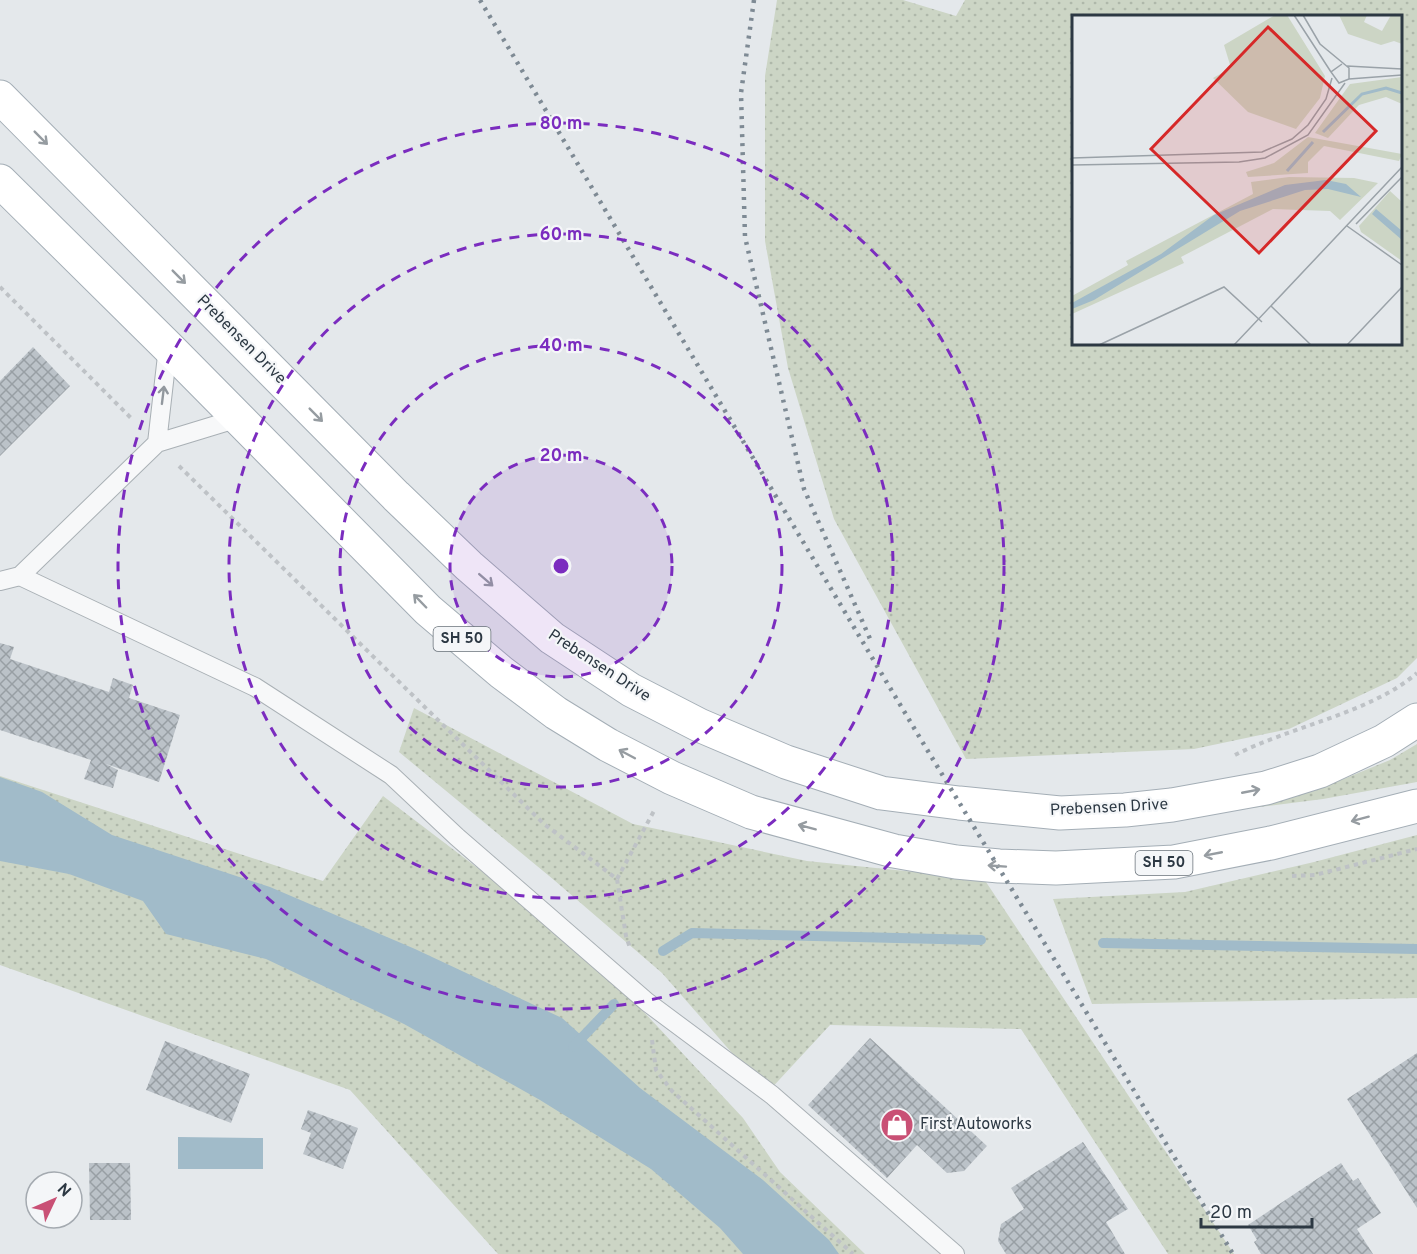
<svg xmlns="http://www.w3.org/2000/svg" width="1417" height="1254" font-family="Overpass,sans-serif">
<defs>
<pattern id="grass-dots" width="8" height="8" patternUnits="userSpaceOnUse" patternTransform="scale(1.5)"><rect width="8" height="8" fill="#ccd5c5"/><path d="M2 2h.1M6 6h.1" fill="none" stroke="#afb8aa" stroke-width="1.8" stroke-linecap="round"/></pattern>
<pattern id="building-cross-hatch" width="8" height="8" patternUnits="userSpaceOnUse" patternTransform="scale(1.5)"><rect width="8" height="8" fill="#bbc2c8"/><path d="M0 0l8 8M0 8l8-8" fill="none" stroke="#989fa4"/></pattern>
</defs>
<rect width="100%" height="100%" fill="#e4e8eb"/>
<!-- grass -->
<path fill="url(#grass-dots)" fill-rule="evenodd" d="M 777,0 L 903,0 L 956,16 L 965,0 L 1417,0 L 1417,658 L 1397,678 L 1289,729 L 1194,749 L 966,759 L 834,519 L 788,368 L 765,241 L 765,76 ZM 1400,16 L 1400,344 L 1074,344 L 1074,16 Z
M 414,708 L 633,824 L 807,861 L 984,879 L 1234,1254 L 1168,1254 L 1021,1029 L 830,1025 L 767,1093 L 662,973 L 554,880 L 399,752 Z
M 1417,744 L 1417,782 L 1323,799 L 1251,808 L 1319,789 L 1390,760 Z
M 0,776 L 323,881 L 383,796 L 496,882 L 629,996 L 743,1118 L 780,1172 L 865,1254 L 498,1254 L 350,1090 L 0,965 Z
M 1417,835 L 1417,998 L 1092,1004 L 1053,899 L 1185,892 L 1314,862 Z"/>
<!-- water -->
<path fill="#a1bbc9" d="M 0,777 L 42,792 L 112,835 L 270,887 L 415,949 L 562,1018 L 640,1088 L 763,1180 L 829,1240 L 839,1254 L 743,1254 L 720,1228 L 651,1169 L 540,1100 L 404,1024 L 266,959 L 166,934 L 143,901 L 69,874 L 0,861 Z
M 178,1137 L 263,1138 L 263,1169 L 178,1169 Z"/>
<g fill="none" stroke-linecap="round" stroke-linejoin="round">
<!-- stream -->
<path stroke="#a1bbc9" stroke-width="10" d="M 1103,943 L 1417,949
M 663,951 L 692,933 L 981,940
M 573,1047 L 614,1004"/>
</g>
<!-- building -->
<path fill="url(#building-cross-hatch)" d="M 33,347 L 70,386 L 0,456 L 0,381 Z
M 0,643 L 14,647 L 10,659 L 109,692 L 113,678 L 133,685 L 129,698 L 180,715 L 159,782 L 106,764 L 118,770 L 113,788 L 99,784 L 84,779 L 91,760 L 0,730 Z
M 870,1038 L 987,1146 L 964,1171 L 947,1173 L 917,1145 L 887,1178 L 808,1105 Z
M 165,1041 L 250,1074 L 231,1123 L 146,1090 Z
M 1417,1053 L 1417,1208 L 1347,1099 Z
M 308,1110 L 358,1128 L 343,1169 L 303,1154 L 311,1133 L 301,1129 Z
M 1083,1142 L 1128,1209 L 1106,1222 L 1125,1254 L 1006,1254 L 998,1241 L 1001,1224 L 1024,1209 L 1011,1188 Z
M 89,1163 L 130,1163 L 131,1220 L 90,1220 Z
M 1341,1163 L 1353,1181 L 1358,1178 L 1381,1213 L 1357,1229 L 1373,1254 L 1261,1254 L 1254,1242 L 1257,1240 L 1248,1225 Z"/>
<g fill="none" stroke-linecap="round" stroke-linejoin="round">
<defs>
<path id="lane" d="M 157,443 L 168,347
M 20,576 L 255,687 L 391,775 L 457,837 L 647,1002 L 772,1095 L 955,1254
M 0,581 L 20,576 L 157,443 L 239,418"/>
<path id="primary" d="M 0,97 L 396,496 L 469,566 L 552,638 L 631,690 L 699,725 L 786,762 L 881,793 L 959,803 L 1060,813 L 1125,810 L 1172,805 L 1266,788 L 1320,771 L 1384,741 L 1417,720
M 0,181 L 168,347 L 428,610 L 501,672 L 556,713 L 608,745 L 672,778 L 751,812 L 894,851 L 956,862 L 999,866 L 1056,868 L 1174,862 L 1271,843 L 1417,806"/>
</defs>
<!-- lane casing -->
<use href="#lane" stroke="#a9b0b5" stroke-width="20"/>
<!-- primary casing -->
<use href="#primary" stroke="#a4aeb6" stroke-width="35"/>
<!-- path -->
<path stroke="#bec2c6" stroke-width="4" stroke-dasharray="4.5 4.5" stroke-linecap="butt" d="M 0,287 L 131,418
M 179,466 L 544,824 L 617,879 L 626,936 L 630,948
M 1235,755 C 1289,727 1371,713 1417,673
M 1292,876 L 1315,875 L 1417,849
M 617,879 L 655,809
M 652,1040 L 656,1070 L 672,1091 L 853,1254"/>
<!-- lane -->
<use href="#lane" stroke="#f7f8f9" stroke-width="18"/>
<!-- primary -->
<use href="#primary" stroke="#fff" stroke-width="33"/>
<!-- rail -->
<path stroke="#7e8a94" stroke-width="4.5" stroke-dasharray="3 6" stroke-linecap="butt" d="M 480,0 L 917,733 L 1233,1254
M 754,0 L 741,93 L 745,237 L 804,489 L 871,641"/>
</g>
<!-- one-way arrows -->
<defs><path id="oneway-shaft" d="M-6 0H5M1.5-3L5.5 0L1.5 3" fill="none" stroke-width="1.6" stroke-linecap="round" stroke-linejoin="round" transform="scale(1.5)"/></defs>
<g stroke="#969ca1">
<use href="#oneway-shaft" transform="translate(41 138) rotate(45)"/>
<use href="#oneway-shaft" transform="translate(179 277) rotate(45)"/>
<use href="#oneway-shaft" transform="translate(316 415) rotate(45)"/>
<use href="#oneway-shaft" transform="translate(486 580) rotate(41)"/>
<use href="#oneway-shaft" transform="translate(420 601) rotate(-134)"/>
<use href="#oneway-shaft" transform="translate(627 754) rotate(-152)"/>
<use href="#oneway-shaft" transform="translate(1251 791) rotate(-11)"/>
<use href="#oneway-shaft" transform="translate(1360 819) rotate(165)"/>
<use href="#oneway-shaft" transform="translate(807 827) rotate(-165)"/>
<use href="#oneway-shaft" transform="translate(1213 854) rotate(169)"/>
<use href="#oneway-shaft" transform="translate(997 866) rotate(-176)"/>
</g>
<use stroke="#92989e" href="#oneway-shaft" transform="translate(163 395) rotate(-83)"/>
<!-- distance rings -->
<circle cx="561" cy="566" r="111" fill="#7b2cbf" fill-opacity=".12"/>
<g fill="none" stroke="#7b2cbf" stroke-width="3" stroke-dasharray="10 8">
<circle cx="561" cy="566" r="111"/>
<circle cx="561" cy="566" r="221"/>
<circle cx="561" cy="566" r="332"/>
<circle cx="561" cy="566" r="443"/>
</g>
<!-- icons -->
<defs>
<symbol id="shop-disc" viewBox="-11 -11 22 22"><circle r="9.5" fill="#c95075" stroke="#f4f6f8"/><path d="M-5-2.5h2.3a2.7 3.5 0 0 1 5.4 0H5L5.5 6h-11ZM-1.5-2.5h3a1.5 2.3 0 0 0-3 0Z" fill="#fff"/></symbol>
</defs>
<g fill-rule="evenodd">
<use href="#shop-disc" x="878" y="1106" width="38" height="38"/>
</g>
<g text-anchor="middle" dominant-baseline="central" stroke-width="4.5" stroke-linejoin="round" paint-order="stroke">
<!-- shield labels -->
<g fill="#f4f6f8" stroke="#687179" stroke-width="1.5">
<rect x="433.5" y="627" width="57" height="24" rx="4.5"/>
<rect x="1135.5" y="851" width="57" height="24" rx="4.5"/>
</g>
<g font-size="15" font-weight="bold" fill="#2c3843">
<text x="462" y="639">SH 50</text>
<text x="1164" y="863">SH 50</text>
</g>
<!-- street labels -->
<g font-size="16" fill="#2c3843" stroke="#f4f6f8">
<text transform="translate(241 340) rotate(45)">Prebensen Drive</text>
<text transform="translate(599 666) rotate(33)">Prebensen Drive</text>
<text transform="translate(1109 808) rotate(-3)">Prebensen Drive</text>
</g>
<!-- poi labels -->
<g font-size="16" fill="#2c3843" stroke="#f4f6f8" text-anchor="start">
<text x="920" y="1125">First Autoworks</text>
</g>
</g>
<!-- overview -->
<g transform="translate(1072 15)">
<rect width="330" height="330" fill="#e4e8eb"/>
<path d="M 203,0 L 215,0 L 253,61 L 248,83 L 224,114 L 176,97 L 141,63 L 159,53 L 152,30 ZM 330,62 L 330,89 L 314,82 L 287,90 L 256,123 L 243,118 L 278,69 ZM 236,122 L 330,139 L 327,146 L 252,131 L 236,147 L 236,158 L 176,162 L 174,157 L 202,148 ZM 217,162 L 282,163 L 306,168 L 268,205 L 258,196 L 201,194 L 109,242 L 112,248 L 0,299 L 0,281 L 56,250 L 54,246 L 181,179 L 179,167 Z" fill="#ccd5c5"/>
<path d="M 267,0 L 295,0 L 292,7 L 310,16 L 319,0 L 330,0 L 330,29 L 322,26 L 309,30 L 276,19 Z" fill="#ccd5c5"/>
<path d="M 318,176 L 330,187 L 330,246 L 289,217 L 287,211 Z" fill="#ccd5c5"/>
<path d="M 254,165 L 274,169 L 289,182 L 256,174 L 233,175 L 168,196 L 22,285 L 0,294 L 0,288 L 89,239 L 142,200 L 213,170 ZM 304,194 L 330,216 L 330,225 L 300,199 Z" fill="#a1bbc9"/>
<path fill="none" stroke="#a1bbc9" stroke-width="3" d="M 251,117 L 290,79 L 314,73 L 330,78M 215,156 L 241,127"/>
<path fill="none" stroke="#9aa2a8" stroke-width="1.5" d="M 222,0 L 259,57M 231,0 L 248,29 L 277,53 L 277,64 L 267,68 L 259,57 L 270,49M 275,51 L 330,54M 277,64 L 330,60M 0,143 L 190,137 L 220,124 L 236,110 L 254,84 L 260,63M 0,150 L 167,147 L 193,143 L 236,120 L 273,68M 284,209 L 330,162M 275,211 L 330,250M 199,291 L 239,330M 27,330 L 152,272 L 190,307M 162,330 L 330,152M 275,330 L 330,272"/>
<path fill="#d62828" fill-opacity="0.15" stroke="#d62828" stroke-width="3" d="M 196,12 L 304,116 L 187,238 L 79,134 Z"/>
<rect width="330" height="330" fill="none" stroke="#2c3843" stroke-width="3"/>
</g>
<circle cx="561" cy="566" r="9" fill="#7b2cbf" stroke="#f4f6f8" stroke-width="3"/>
<g font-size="18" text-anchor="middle" font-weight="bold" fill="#7b2cbf" stroke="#f4f6f8" stroke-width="4.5" stroke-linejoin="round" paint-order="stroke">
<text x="561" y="129">80 m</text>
<text x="561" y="240">60 m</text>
<text x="561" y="351">40 m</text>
<text x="561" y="461">20 m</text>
</g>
<!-- north arrow -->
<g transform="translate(54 1200) rotate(46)"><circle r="28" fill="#f4f6f8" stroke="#a4aab0" stroke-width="1.5"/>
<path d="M0-4.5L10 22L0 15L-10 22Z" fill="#c95075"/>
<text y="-9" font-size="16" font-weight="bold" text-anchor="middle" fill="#2c3843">N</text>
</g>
<!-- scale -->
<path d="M1201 1218v9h111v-9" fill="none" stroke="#2c3843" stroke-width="3"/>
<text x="1210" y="1218" font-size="18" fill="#2c3843" stroke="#f4f6f8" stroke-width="4.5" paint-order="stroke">20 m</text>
</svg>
